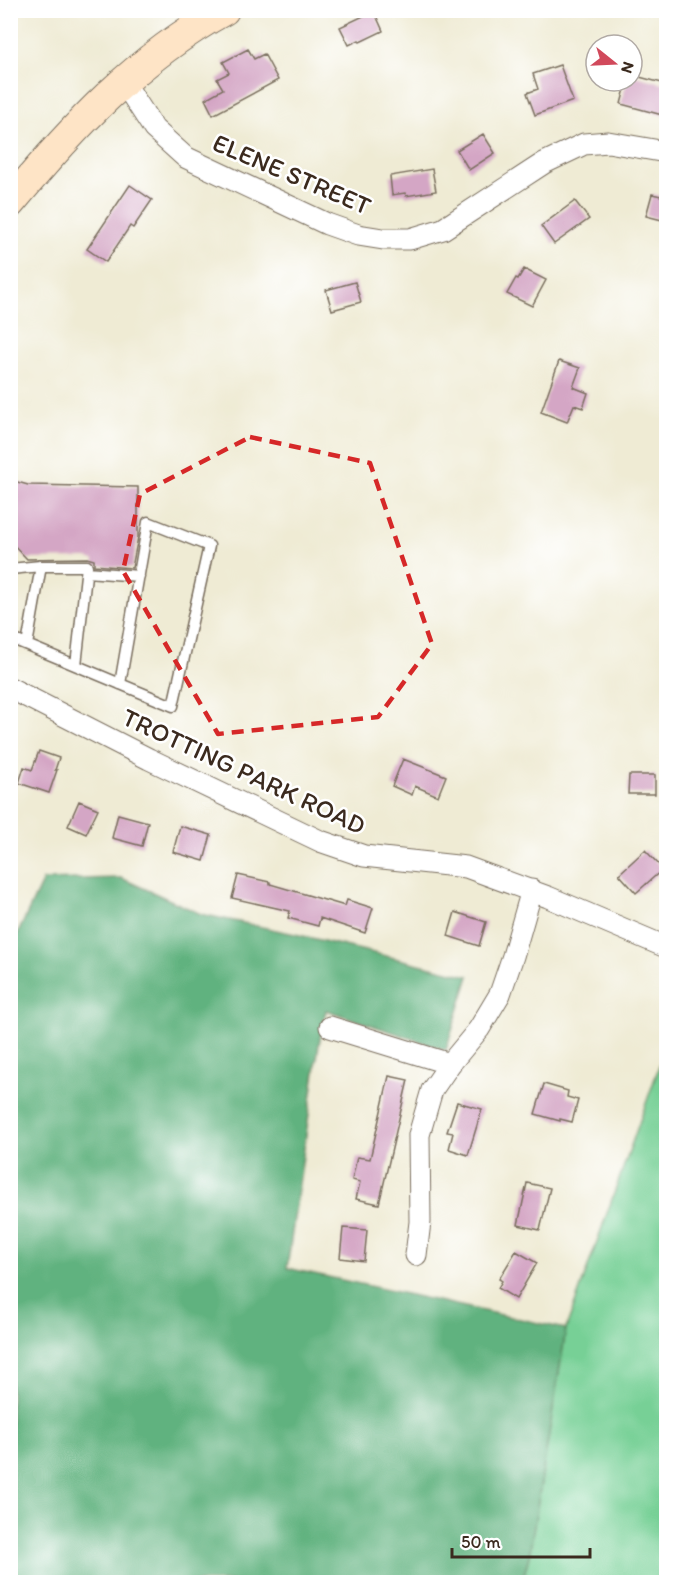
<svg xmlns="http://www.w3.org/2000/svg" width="677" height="1593" font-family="Itim,sans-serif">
<rect width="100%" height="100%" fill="#fff"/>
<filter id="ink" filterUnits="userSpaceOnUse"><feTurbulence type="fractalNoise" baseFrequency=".0167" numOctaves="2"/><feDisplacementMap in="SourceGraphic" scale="12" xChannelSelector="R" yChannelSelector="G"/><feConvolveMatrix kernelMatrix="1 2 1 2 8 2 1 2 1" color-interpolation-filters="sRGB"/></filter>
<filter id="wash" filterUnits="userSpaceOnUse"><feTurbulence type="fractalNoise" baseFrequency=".008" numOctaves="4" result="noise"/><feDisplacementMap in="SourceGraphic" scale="24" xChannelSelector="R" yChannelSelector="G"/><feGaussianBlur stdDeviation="1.35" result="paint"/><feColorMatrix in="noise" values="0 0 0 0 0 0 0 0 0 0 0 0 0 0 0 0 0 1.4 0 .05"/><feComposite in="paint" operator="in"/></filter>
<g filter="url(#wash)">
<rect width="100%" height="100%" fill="#efebd4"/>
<!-- green -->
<path fill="#77d096" stroke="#597d5a" stroke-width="1.5" d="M 666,1047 L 666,1582 L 522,1582 L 529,1556 L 566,1329 Z"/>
<!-- forest -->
<path fill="#61b27f" stroke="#4e6e4e" stroke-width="1.5" d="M 121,878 L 201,914 L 295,934 L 469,976 L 446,1050 L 326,1010 L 319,1044 L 287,1268 L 566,1329 L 529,1556 L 522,1582 L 11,1582 L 10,950 L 43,880 Z"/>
<g id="blocks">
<!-- building -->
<path fill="#d4a6c5" d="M 374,11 L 383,31 L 360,42 L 359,40 L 349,45 L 340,27 Z
M 248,49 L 254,59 L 264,54 L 278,80 L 213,115 L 205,99 L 223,89 L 217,79 L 229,73 L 223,62 Z
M 560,65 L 573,101 L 535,115 L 527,93 L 538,89 L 533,74 Z
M 632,75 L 666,84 L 666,116 L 621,104 L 627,81 L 632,81 Z
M 483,134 L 495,153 L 469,170 L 457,150 Z
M 432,169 L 436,191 L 406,196 L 405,193 L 392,195 L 390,176 Z
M 130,185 L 152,200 L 133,228 L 130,226 L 106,262 L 87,249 Z
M 652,194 L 666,197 L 666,221 L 646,216 Z
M 575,201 L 589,219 L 554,244 L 541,226 Z
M 524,269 L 546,280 L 532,306 L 507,294 L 516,278 L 518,279 Z
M 355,282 L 361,302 L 332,310 L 326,290 Z
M 559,361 L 580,368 L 573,387 L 588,393 L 583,408 L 574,405 L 567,422 L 541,412 Z
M 10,480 L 28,485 L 138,487 L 138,537 L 132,568 L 94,565 L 94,560 L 87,558 L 27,559 L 10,541 Z
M 39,751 L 59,758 L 55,770 L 57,770 L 49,793 L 19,783 L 24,767 L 32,770 Z
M 403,759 L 446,776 L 438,796 L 415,786 L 412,795 L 392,786 Z
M 629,775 L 655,775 L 655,794 L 628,794 Z
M 79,801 L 98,809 L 86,834 L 68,826 Z
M 118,814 L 148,822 L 142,846 L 112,838 Z
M 180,826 L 211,835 L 204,861 L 173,852 Z
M 645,850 L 663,869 L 636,893 L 619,874 Z
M 238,875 L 270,882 L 270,884 L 345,906 L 347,900 L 373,908 L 365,933 L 320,918 L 318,926 L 288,918 L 290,911 L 232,898 Z
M 455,912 L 486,922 L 479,946 L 448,936 Z
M 389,1076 L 408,1080 L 379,1204 L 356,1199 L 360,1182 L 352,1180 L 357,1157 L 370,1159 Z
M 544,1084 L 568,1091 L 567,1097 L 578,1100 L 572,1122 L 560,1119 L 560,1121 L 535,1114 Z
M 457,1102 L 482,1109 L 468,1155 L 449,1149 L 453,1133 L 447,1132 Z
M 527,1183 L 550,1188 L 540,1230 L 518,1225 Z
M 343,1228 L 367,1230 L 364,1261 L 340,1258 Z
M 516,1251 L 537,1263 L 516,1299 L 498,1288 L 502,1281 L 499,1279 Z"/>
</g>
</g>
<g filter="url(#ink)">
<use href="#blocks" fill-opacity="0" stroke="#7a6e5e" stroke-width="1.5"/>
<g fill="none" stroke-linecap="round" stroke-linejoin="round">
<defs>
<path id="service" d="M 10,569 L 41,566 L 87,566 L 76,665
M 87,572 L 139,576
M 10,638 L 27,645 L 173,706 L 209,546 L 148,522 L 120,684
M 27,645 L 41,566"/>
<path id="minor" d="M 123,81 L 154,129 L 185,157 L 327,224 L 358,235 L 383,239 L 410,239 L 443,229 L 544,163 L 584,144 L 608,142 L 666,152
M 10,688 L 149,759 L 320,841 L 364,856 L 466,867 L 548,897 L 666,947
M 330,1027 L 450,1064
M 416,1255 L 420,1222 L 419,1135 L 432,1090 L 450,1064 L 479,1029 L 500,994 L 513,956 L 532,890"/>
<path id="secondary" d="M 10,203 C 73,127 137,58 224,10"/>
</defs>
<!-- service casing -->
<use href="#service" stroke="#7a6e5e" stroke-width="13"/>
<!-- minor casing -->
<use href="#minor" stroke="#7a6e5e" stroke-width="23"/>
<!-- secondary casing -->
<use href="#secondary" stroke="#7a6e5e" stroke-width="32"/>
<!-- service -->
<use href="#service" stroke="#fff" stroke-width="10"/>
<!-- minor -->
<use href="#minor" stroke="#fff" stroke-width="21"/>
<!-- secondary -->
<use href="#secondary" stroke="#fee4c6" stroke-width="30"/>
</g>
</g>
<!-- marked area -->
<path fill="none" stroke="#d62828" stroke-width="4.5" stroke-dasharray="12 8" stroke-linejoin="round" d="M 250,437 L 370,463 L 432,644 L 378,717 L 218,734 L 123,571 L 140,494 Z"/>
<g text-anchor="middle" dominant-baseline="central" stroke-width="5" stroke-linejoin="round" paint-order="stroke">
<!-- street labels -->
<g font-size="26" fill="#3b2a1e" stroke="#fff">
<text transform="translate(292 174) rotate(23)">ELENE STREET</text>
<text transform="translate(244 771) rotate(25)">TROTTING PARK ROAD</text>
</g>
</g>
<!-- margin -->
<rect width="677" height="1593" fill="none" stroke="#fff" stroke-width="36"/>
<!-- north arrow -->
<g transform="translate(614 63) rotate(108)"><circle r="28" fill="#ffffff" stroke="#b1aaa5" stroke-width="1.5"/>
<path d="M0-4.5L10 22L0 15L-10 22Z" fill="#d1495b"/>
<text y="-9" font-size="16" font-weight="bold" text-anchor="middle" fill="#3b2a1e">N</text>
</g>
<!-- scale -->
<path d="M452 1548v9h138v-9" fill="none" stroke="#3b2a1e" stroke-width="3"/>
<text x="461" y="1548" font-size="18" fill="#3b2a1e" stroke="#ffffff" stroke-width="4.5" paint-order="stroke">50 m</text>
</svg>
